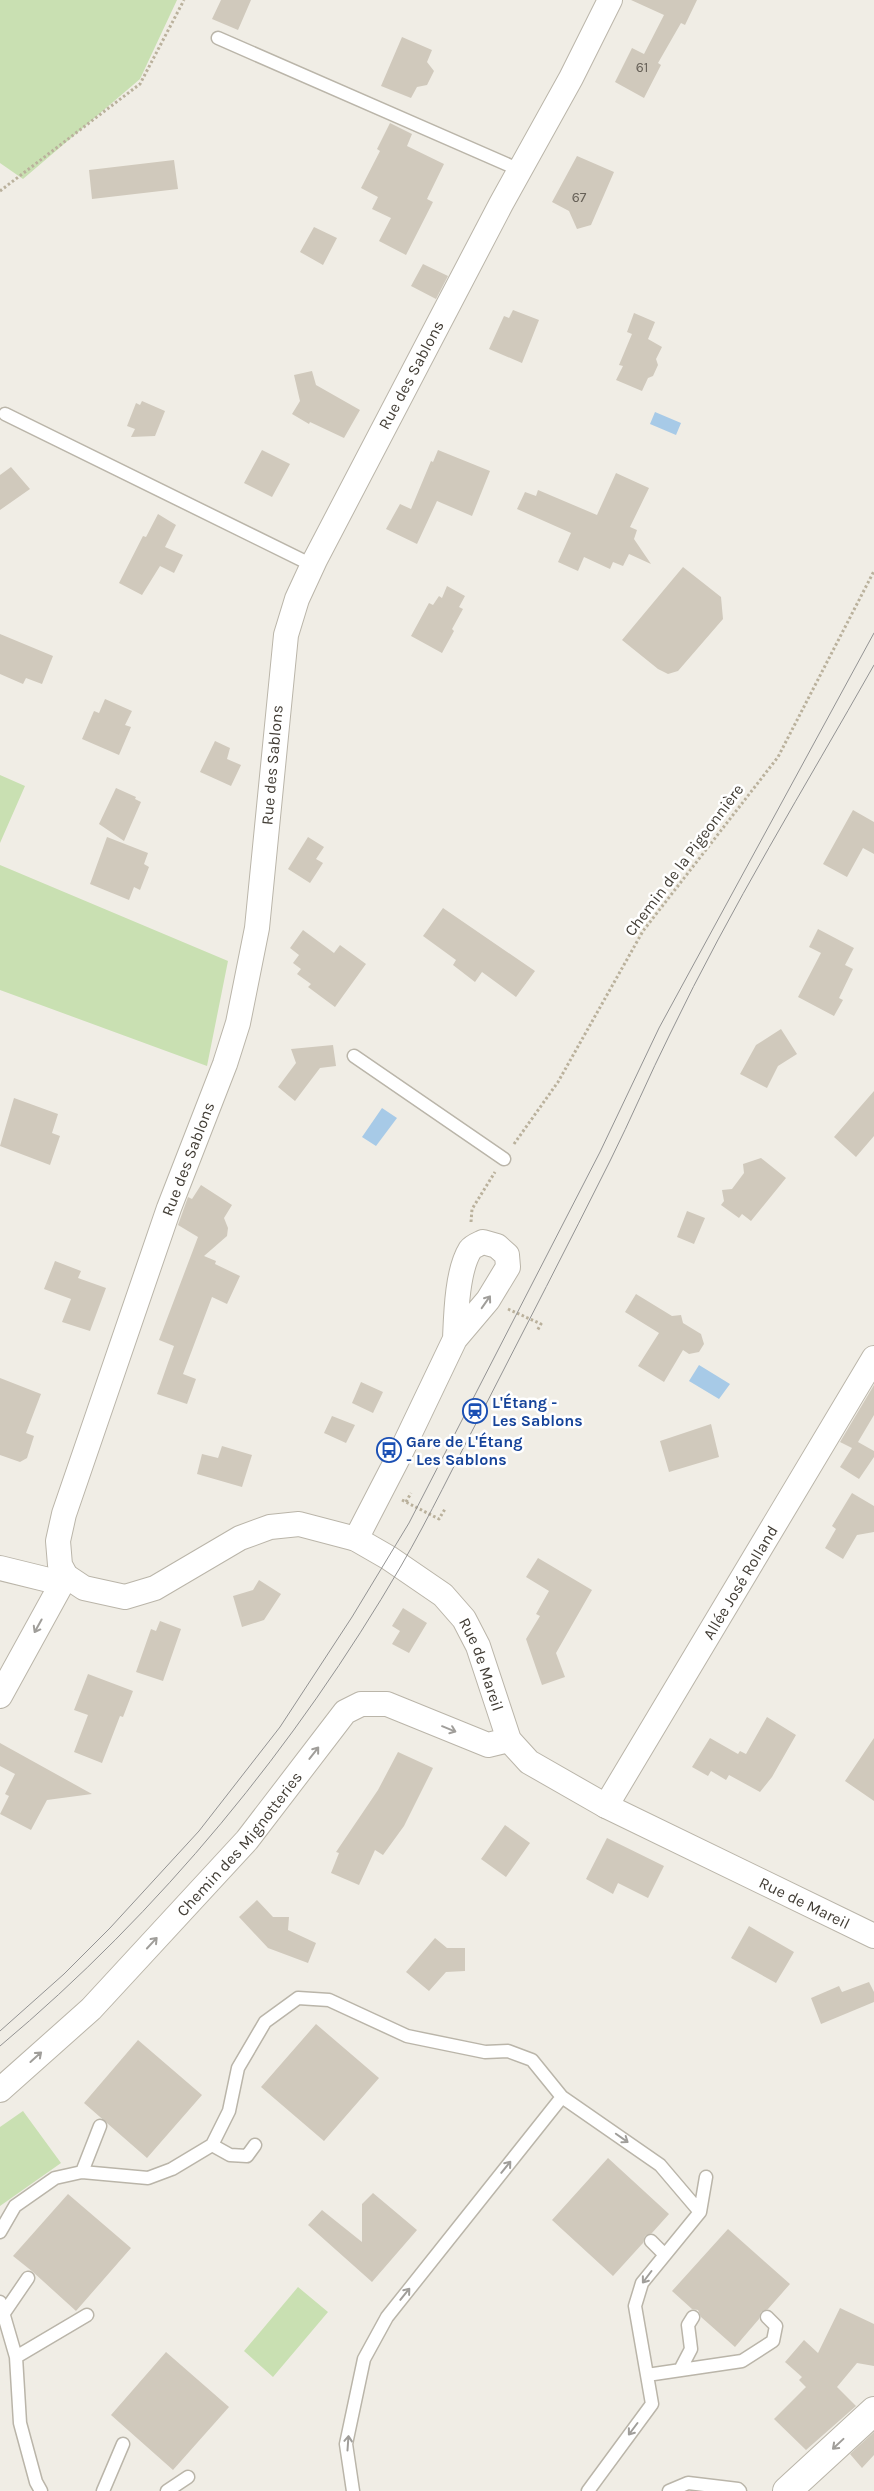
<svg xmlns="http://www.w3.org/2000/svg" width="874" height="2491" font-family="Karla,sans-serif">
<rect width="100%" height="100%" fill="#f0ede5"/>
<!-- green -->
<path fill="#c9e0b2" d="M 0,0 L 177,0 L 140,79 L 23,179 L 0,163 Z
M 0,775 L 25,786 L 0,843 Z
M 0,865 L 228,961 L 207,1066 L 0,990 Z
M 23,2111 L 61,2163 L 0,2206 L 0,2127 Z
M 298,2287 L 328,2312 L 273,2377 L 244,2351 Z"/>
<!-- water -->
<path fill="#a7cae7" d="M 655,412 L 681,423 L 676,435 L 650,424 Z
M 382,1108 L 397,1118 L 376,1146 L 362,1137 Z
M 699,1365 L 730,1384 L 719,1399 L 689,1381 Z"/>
<!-- building -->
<path fill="#d0c9bc" d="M 221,0 L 251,0 L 238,30 L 212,19 Z
M 631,0 L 697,0 L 685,25 L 681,23 L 658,63 L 661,65 L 644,98 L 615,82 L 632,48 L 644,54 L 664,15 Z
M 402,37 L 432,50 L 427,62 L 434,71 L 427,85 L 417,87 L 411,98 L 381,86 Z
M 390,123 L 412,134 L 407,146 L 444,164 L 427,199 L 433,202 L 406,255 L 379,241 L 391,218 L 372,209 L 378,197 L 361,188 L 380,151 L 377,149 Z
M 577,156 L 614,172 L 591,225 L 577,229 L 569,211 L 552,202 Z
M 174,160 L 178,189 L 92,199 L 89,170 Z
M 314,227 L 337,238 L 323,265 L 300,252 Z
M 423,264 L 448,276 L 436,299 L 411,286 Z
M 513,310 L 539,320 L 522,363 L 489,349 L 504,316 L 509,318 Z
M 634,313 L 655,322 L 648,339 L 662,347 L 656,359 L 658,365 L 653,376 L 648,378 L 642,391 L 616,380 L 623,366 L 619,365 L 632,334 L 627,332 Z
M 312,371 L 316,385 L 360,410 L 344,438 L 310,422 L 309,424 L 292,414 L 300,401 L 294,375 Z
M 142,401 L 165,411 L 155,436 L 131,437 L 135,429 L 127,426 L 136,403 L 140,405 Z
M 262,450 L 290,464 L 272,497 L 244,483 Z
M 438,450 L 490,471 L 472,516 L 437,501 L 417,544 L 386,529 L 400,504 L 411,509 L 431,461 L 433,462 Z
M 11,467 L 30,489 L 0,510 L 0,475 Z
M 616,473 L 649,488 L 630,527 L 637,530 L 634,539 L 651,564 L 629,554 L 623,566 L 613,562 L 610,569 L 584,557 L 578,571 L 558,562 L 571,533 L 517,509 L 525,492 L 536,496 L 538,490 L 597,515 Z
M 158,514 L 176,525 L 165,547 L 183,555 L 174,573 L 160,566 L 142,595 L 119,583 L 143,536 L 146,537 Z
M 683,567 L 721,597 L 723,619 L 678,671 L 668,674 L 658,669 L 622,640 Z
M 447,586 L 465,596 L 459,607 L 463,609 L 452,629 L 454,631 L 442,653 L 411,636 L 429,603 L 433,605 L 439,596 L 442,598 Z
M 0,634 L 53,656 L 42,684 L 26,678 L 23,684 L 0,674 Z
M 105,699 L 132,711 L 125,725 L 131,727 L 119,755 L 82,739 L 94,711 L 99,713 Z
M 215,741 L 230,748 L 227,759 L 241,765 L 231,786 L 200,772 Z
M 116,788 L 136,797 L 135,799 L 141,802 L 124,841 L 99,824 Z
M 853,810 L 874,822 L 874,854 L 863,848 L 847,877 L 823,864 Z
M 107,837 L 148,853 L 144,864 L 149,867 L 140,890 L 134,887 L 129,900 L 90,884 Z
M 308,837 L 324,847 L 316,859 L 323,863 L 310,883 L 288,869 Z
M 443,908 L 535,971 L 516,997 L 482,972 L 475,982 L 453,965 L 456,960 L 423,936 Z
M 818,929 L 854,948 L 845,965 L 853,969 L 839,998 L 843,1000 L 834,1016 L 798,997 L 821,953 L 809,947 Z
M 303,930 L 334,953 L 340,945 L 366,964 L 335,1007 L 308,987 L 311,984 L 297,974 L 301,969 L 293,963 L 299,955 L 290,948 Z
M 781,1029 L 797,1054 L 778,1066 L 767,1088 L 740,1074 L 756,1045 Z
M 333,1045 L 336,1066 L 320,1068 L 295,1101 L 278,1087 L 296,1063 L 291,1049 Z
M 874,1091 L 874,1136 L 856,1157 L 834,1137 Z
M 14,1098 L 58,1114 L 52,1133 L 60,1136 L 50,1165 L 0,1146 Z
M 761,1158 L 786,1178 L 751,1221 L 742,1214 L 739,1218 L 721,1205 L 724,1201 L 722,1190 L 732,1189 L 744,1173 L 743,1164 Z
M 201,1185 L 232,1205 L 224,1218 L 228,1228 L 227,1236 L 204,1256 L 216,1261 L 215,1264 L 240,1276 L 227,1304 L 212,1297 L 183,1374 L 196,1379 L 187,1404 L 157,1394 L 174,1346 L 159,1340 L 198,1237 L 178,1225 L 188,1197 L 192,1199 Z
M 687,1211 L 705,1218 L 694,1244 L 677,1237 Z
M 55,1261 L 81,1271 L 78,1278 L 106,1288 L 90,1331 L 62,1322 L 71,1299 L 44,1289 Z
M 636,1294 L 672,1316 L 681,1315 L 683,1323 L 701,1334 L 704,1344 L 699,1352 L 689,1354 L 683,1350 L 664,1382 L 638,1366 L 659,1333 L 625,1312 Z
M 0,1378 L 41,1394 L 26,1433 L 34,1436 L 27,1458 L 20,1462 L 0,1455 Z
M 361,1382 L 383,1392 L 373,1413 L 352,1403 Z
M 874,1385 L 874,1415 L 858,1442 L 874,1451 L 874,1457 L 859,1479 L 840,1467 L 852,1448 L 840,1442 Z
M 332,1416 L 355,1425 L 346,1443 L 324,1433 Z
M 711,1424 L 719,1457 L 669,1472 L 660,1441 Z
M 222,1446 L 252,1455 L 242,1487 L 197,1474 L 202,1454 L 218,1458 Z
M 852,1493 L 874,1506 L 874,1532 L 857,1535 L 843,1559 L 825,1548 L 836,1529 L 832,1526 Z
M 538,1558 L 592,1590 L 556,1653 L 565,1677 L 542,1685 L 526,1639 L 540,1616 L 536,1614 L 549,1591 L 526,1577 Z
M 259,1580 L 281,1594 L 264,1620 L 242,1627 L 233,1596 L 253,1590 Z
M 403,1608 L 427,1623 L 409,1653 L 392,1644 L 400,1631 L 392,1626 Z
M 160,1621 L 181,1629 L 163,1681 L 136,1672 L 151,1629 L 156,1631 Z
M 88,1674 L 133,1691 L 123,1717 L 120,1716 L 102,1763 L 74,1752 L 88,1715 L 74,1710 Z
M 767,1717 L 796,1735 L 772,1777 L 760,1792 L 729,1775 L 726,1780 L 711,1771 L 708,1776 L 692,1767 L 710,1738 L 738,1754 L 740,1751 L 746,1754 Z
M 874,1738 L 874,1801 L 845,1781 Z
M 0,1743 L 92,1794 L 47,1800 L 31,1830 L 0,1814 L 9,1796 L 5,1794 L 15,1774 L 0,1766 Z
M 398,1752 L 433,1768 L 404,1826 L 383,1855 L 375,1850 L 359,1885 L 331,1873 L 339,1853 L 336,1852 L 378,1790 Z
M 505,1825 L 530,1843 L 506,1877 L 481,1859 Z
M 607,1838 L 664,1866 L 648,1898 L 618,1883 L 613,1894 L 586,1879 Z
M 257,1900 L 273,1917 L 289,1917 L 288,1930 L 316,1943 L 308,1963 L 268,1948 L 239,1917 Z
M 749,1926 L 794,1952 L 776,1983 L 731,1958 Z
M 435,1938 L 447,1948 L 465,1948 L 465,1971 L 446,1972 L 429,1991 L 406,1972 Z
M 869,1982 L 874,1992 L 874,2002 L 821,2024 L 811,1998 L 839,1986 L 842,1992 Z
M 316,2024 L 379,2078 L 324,2141 L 261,2087 Z
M 138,2040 L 202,2095 L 147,2158 L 84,2103 Z
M 608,2158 L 669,2214 L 652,2233 L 645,2236 L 643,2243 L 613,2276 L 552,2220 Z
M 373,2193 L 417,2230 L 372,2282 L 308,2225 L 322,2210 L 362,2242 L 362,2204 Z
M 68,2194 L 131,2248 L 76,2311 L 33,2272 L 13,2256 Z
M 728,2229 L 790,2284 L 768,2309 L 761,2312 L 759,2319 L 735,2347 L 701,2317 L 698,2310 L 692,2309 L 672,2291 Z
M 840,2308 L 874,2324 L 874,2366 L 857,2363 L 837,2387 L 856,2406 L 806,2450 L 774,2419 L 806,2387 L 799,2380 L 802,2377 L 785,2362 L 804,2340 L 818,2353 Z
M 166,2352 L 229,2407 L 173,2470 L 111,2415 Z
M 874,2432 L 874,2455 L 862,2468 L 850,2454 Z"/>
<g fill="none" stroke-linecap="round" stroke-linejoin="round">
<defs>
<path id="service" d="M 218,38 L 520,170
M 5,414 L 312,565
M 354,1056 L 504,1159
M 212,2145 L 230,2155 L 247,2156 L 255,2145
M 82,2172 L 100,2126
M 0,2232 L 15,2206 L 55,2178 L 82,2172 L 148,2178 L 172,2169 L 212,2145 L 229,2111 L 238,2068 L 265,2022 L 298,1998 L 329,2000 L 407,2036 L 485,2052 L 508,2051 L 532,2060 L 562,2097
M 651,2241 L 665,2255
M 0,2302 L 16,2357 L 20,2423 L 36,2482 L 41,2491
M 4,2313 L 28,2278
M 16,2357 L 87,2315
M 680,2370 L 691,2349 L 688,2325 L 693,2317
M 647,2375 L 742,2361 L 773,2341 L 776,2326 L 767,2317
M 103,2491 L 123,2444
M 167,2491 L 188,2477
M 353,2491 L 346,2444 L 364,2359 L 387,2317 L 562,2097 L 660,2165 L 700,2212
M 588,2491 L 652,2404 L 635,2306 L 642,2283 L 700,2212 L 706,2177
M 669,2491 L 688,2483 L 738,2489 L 740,2491"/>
<g id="minor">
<path id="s1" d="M 610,0 L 571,78 L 501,204 L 315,560 L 297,599 L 286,635 L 257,928 L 238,1023 L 225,1064 L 169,1208 L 64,1514 L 58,1541 L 60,1565 L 66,1576 L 84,1588 L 125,1597 L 155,1588 L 240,1538 L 270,1527 L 299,1524 L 356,1539 L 389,1558 L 443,1595 L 464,1619 L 478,1646 L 509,1740 L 529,1762 L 606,1806 L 874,1936"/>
<path d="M 356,1539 L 400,1454 L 455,1339 L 488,1300 L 508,1267 L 507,1255 L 497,1246 L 483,1242 C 479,1244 473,1246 470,1250 C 457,1271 456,1315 455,1339"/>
<path d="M 0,1568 L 61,1583"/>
<path d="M 0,1696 L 66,1576"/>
<path id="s2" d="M 606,1806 L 874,1358"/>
<path id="s3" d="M 0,2090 L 91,2009 L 247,1840 L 345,1712 L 361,1704 L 387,1704 L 488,1745 L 509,1740"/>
</g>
<path id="tertiary" d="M 787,2491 L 874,2411"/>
</defs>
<!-- service casing -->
<use href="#service" stroke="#bab5a9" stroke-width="15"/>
<!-- minor casing -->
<use href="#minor" stroke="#bab5a9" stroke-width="26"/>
<!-- tertiary casing -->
<use href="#tertiary" stroke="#bab5a9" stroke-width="30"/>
<!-- path -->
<path stroke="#bab19c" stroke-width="3" stroke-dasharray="2.5 2.5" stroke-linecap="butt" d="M 0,191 L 140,84 L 184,0
M 514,1144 L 558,1082 L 643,931 L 778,757 L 874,571
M 471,1222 L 472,1209 L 495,1172
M 508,1309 L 541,1324 L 537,1331
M 402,1500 L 439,1519 L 445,1509
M 406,1502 L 411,1493"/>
<!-- service -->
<use href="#service" stroke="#fff" stroke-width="12"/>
<!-- minor -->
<use href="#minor" stroke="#fff" stroke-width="24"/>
<!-- tertiary -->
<use href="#tertiary" stroke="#fff" stroke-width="28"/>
<!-- tram -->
<path stroke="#939393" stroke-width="1" d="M 0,2031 L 64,1974 L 110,1928 L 199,1831 L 280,1727 L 352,1617 L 409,1523 L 600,1152 L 659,1028 L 874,633
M 0,2046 C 160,1912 296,1746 401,1566 C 430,1516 455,1463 482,1412 C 525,1328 568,1245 610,1161 C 631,1119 649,1076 670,1034 C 731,907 805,787 874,665"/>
</g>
<!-- one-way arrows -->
<defs><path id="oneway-shaft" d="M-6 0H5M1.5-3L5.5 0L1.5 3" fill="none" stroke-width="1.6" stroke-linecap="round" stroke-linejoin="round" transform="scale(1.25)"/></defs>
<g stroke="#a09e9a">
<use href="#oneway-shaft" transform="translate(486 1302) rotate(-55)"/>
<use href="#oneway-shaft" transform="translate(38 1626) rotate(119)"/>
<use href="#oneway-shaft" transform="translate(449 1729) rotate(22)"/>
<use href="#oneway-shaft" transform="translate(314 1753) rotate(-52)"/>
<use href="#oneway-shaft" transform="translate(152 1943) rotate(-47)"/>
<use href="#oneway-shaft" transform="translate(36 2057) rotate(-42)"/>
<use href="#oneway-shaft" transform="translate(622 2138) rotate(35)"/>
<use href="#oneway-shaft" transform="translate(506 2167) rotate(-51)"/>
<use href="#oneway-shaft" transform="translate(647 2277) rotate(127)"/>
<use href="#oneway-shaft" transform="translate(405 2294) rotate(-51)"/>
<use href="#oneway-shaft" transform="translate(633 2429) rotate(127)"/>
<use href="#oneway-shaft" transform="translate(348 2443) rotate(-86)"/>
<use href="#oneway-shaft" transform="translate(838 2444) rotate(137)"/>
</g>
<!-- icons -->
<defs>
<symbol id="station-ring" viewBox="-11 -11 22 22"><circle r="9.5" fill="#fff" stroke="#1a4fb4" stroke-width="1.5"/><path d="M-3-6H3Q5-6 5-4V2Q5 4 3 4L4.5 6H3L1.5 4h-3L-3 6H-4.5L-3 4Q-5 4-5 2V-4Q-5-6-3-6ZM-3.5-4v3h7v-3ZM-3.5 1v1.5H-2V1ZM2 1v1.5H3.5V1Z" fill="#1a4fb4"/></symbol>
<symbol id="bus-ring" viewBox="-11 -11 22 22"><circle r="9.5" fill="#fff" stroke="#1a4fb4" stroke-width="1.5"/><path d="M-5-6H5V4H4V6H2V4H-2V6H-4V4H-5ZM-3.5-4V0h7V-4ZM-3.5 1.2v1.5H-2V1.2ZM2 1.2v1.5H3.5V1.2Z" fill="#1a4fb4"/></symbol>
</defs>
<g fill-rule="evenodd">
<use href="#station-ring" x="461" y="1397" width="28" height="28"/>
<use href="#bus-ring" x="375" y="1436" width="28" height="28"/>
</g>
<g text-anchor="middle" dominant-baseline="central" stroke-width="5" stroke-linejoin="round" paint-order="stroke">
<!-- number labels -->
<g font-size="14" fill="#666057">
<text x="642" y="67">61</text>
<text x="579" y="197">67</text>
</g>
<!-- street labels -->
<g font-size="16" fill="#423d35" stroke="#fff">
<text transform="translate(411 375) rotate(-62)">Rue des Sablons</text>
<text transform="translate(272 765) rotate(-85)">Rue des Sablons</text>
<text transform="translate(684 860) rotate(-53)">Chemin de la Pigeonnière</text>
<text transform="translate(188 1159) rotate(-69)">Rue des Sablons</text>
<text stroke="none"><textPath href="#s2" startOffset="261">Allée José Rolland</textPath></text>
<text stroke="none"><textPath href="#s1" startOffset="2188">Rue de Mareil</textPath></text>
<text stroke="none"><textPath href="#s3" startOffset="344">Chemin des Mignotteries</textPath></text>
<text stroke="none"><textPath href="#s1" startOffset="2608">Rue de Mareil</textPath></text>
</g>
<!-- transit labels -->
<g font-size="16" font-weight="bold" fill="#164399" stroke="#fff" text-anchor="start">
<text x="492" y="1402">L'Étang -<tspan x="492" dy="18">Les Sablons</tspan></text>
<text x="406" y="1441">Gare de L'Étang<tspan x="406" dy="18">- Les Sablons</tspan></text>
</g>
</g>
</svg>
